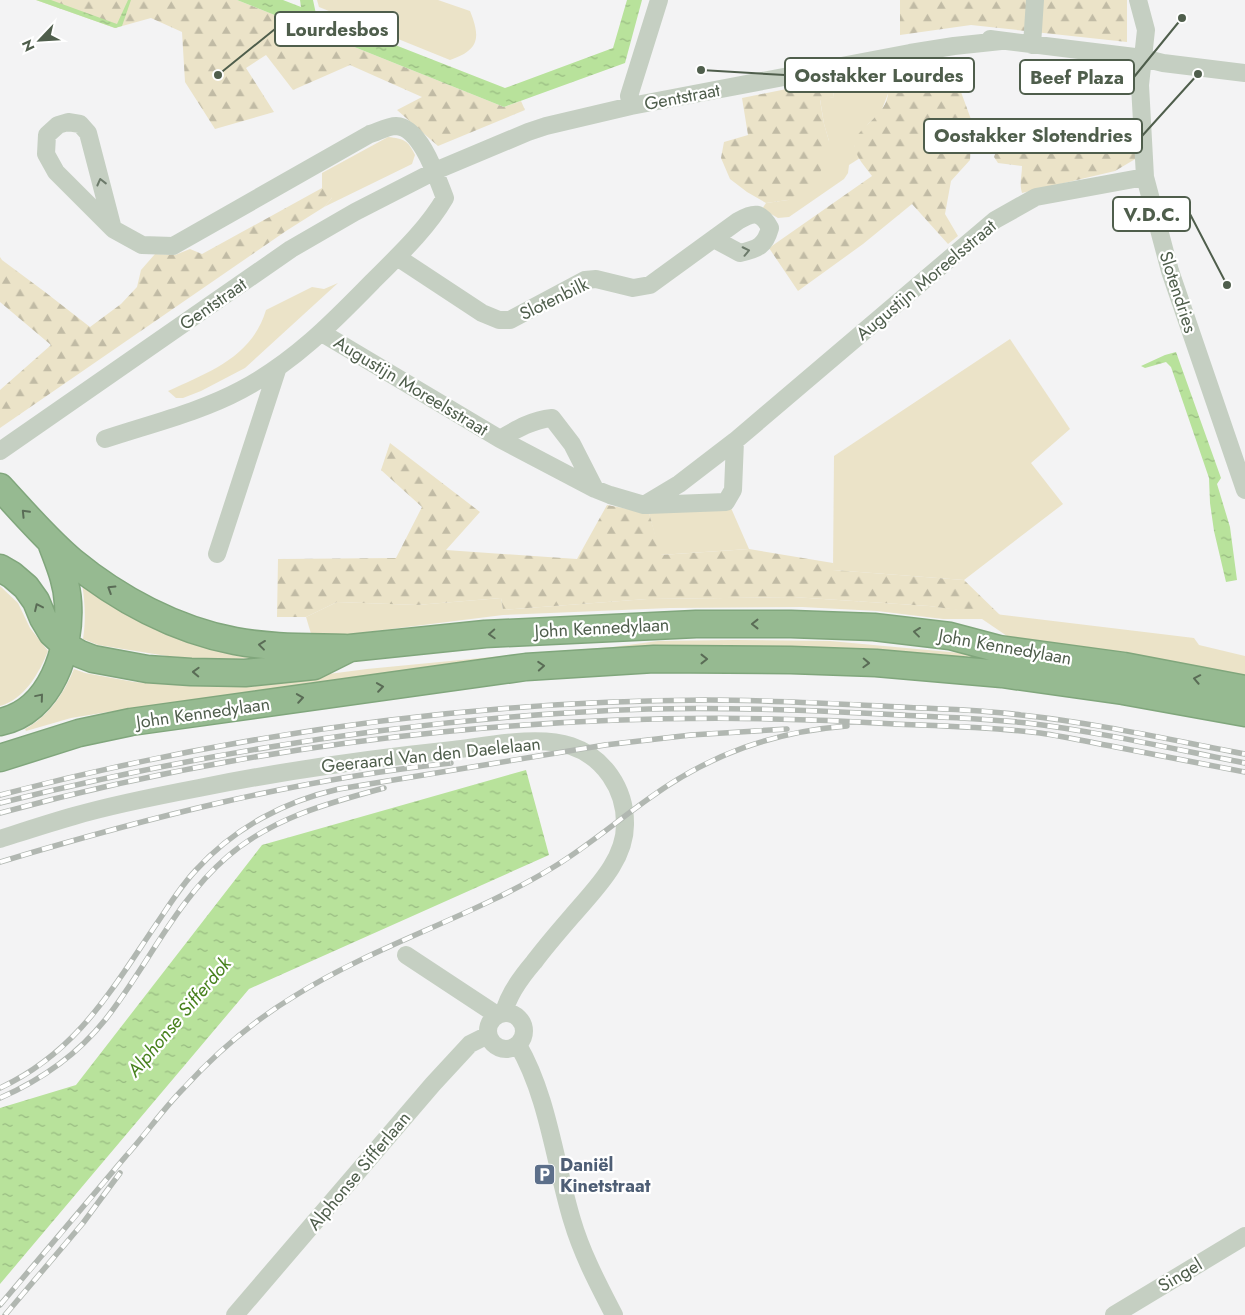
<svg xmlns="http://www.w3.org/2000/svg" width="1245" height="1315" font-family="Jost,sans-serif">
<defs>
<pattern id="forest-firs" width="22" height="20" patternUnits="userSpaceOnUse" patternTransform="scale(1.25)"><rect width="22" height="20" fill="#ebe3c8"/><path d="M5 1l3.5 6h-7zM16 11l3.5 6h-7z" fill="#c1bba5"/></pattern>
<pattern id="water-ripples" width="26" height="14" patternUnits="userSpaceOnUse" patternTransform="scale(1.25)"><rect width="26" height="14" fill="#b8e29b"/><path d="M2 4q2-2 4 0t4 0M15 11q2-2 4 0t4 0" fill="none" stroke="#98ba81"/></pattern>
</defs>
<rect width="100%" height="100%" fill="#f3f3f4"/>
<!-- grass -->
<path fill="#ebe3c8" d="M 317,0 L 438,0 L 470,11 C 481,38 479,50 450,60 L 319,7 Z
M 883,71 L 889,91 L 881,112 L 868,124 L 854,145 L 860,158 L 849,165 L 848,173 L 844,179 L 789,217 L 778,218 L 762,209 L 766,203 L 788,200 L 829,141 L 824,124 L 820,99 L 834,97 L 831,80 Z
M 388,137 C 404,139 408,140 415,155 L 412,164 L 324,207 L 332,198 L 322,188 L 322,173 Z
M 338,283 L 245,368 L 201,391 L 183,398 L 176,398 L 168,391 C 209,372 252,357 266,310 L 312,287 L 324,289 Z
M 1010,339 L 1070,429 L 1031,463 L 1063,504 L 964,580 L 833,570 L 834,456 Z
M 731,508 L 749,549 L 660,555 L 649,513 Z
M 82,583 L 282,657 L 212,660 L 167,656 L 98,645 L 83,639 C 86,620 85,603 82,583 Z
M 0,586 L 18,603 L 30,628 L 48,651 C 39,673 25,699 0,706 Z
M 793,597 L 929,606 L 1194,638 L 1199,645 L 1245,656 L 1245,680 L 1007,643 L 1007,636 L 982,619 L 943,619 L 877,611 L 802,607 L 670,608 L 503,615 L 343,635 L 312,637 L 306,617 L 337,602 L 417,605 L 501,598 L 503,610 L 647,599 Z
M 735,640 L 830,641 L 993,656 L 1084,678 L 452,666 L 346,678 L 108,712 L 71,718 L 26,731 L 25,729 C 49,716 64,693 74,669 L 85,673 L 134,682 L 192,686 L 237,686 L 367,669 L 544,652 L 613,647 L 658,641 Z"/>
<!-- forest -->
<path fill="url(#forest-firs)" d="M 36,0 L 237,0 L 504,107 L 521,101 L 525,110 L 438,146 L 397,110 L 422,97 L 350,65 L 293,90 L 266,55 L 246,68 L 274,112 L 215,129 L 185,82 L 182,32 L 151,18 L 115,28 Z
M 900,0 L 1127,0 L 1127,42 L 971,25 L 900,35 Z
M 954,59 L 961,92 L 972,122 L 970,160 L 951,181 L 945,214 L 958,236 L 948,244 L 912,204 L 863,244 L 798,291 L 769,248 L 872,176 C 866,168 855,156 854,145 C 853,129 890,115 888,90 C 888,84 885,77 883,71 Z
M 831,80 L 834,97 L 820,100 L 824,124 L 829,141 L 828,153 L 820,173 L 809,187 L 788,200 L 766,203 L 747,192 L 730,179 L 721,158 L 724,142 L 748,135 L 742,98 Z
M 1072,121 L 1107,147 L 1116,136 L 1119,126 L 1134,126 L 1137,158 L 1115,171 L 1022,193 C 1019,183 1022,176 1022,166 L 998,163 L 994,157 L 997,148 L 1011,146 L 1018,141 L 1033,136 L 1043,122 L 1059,124 Z
M 322,188 L 329,188 L 332,198 L 324,207 L 286,231 L 0,428 L 0,390 L 51,345 L 0,302 L 0,257 L 2,260 L 45,292 L 90,327 L 121,304 L 137,287 L 141,270 L 155,254 L 175,255 L 190,249 L 202,254 Z
M 390,443 L 480,512 L 446,550 L 577,559 L 607,505 L 649,513 L 661,555 L 749,549 L 833,563 L 833,570 L 964,580 L 1001,616 L 929,606 L 793,597 L 647,599 L 503,610 L 501,598 L 417,605 L 337,602 L 306,617 L 277,617 L 278,559 L 396,558 L 422,507 L 381,470 Z"/>
<!-- water -->
<path fill="url(#water-ripples)" d="M 36,0 L 51,0 L 117,24 L 128,0 L 131,0 L 122,26 L 115,28 Z
M 237,0 L 283,0 L 301,7 L 300,0 L 313,0 L 316,14 L 505,88 L 613,48 L 627,0 L 642,0 L 625,63 L 504,107 Z
M 1176,352 L 1221,478 L 1217,484 L 1230,527 L 1237,580 L 1226,582 L 1214,531 L 1210,503 L 1209,478 L 1171,367 L 1166,362 L 1145,368 L 1141,366 L 1165,355 Z
M 526,770 L 549,855 L 249,989 L 0,1284 L 0,1108 L 76,1085 L 262,845 Z"/>
<g fill="none" stroke-linecap="round" stroke-linejoin="round">
<defs>
<path id="highway" d="M 0,487 C 23,512 46,539 72,561 C 118,599 176,630 235,641 C 271,648 308,647 345,648
M 0,568 L 12,575 L 26,587 L 36,601 L 43,618 L 52,633 L 66,646 L 80,654 L 93,659 L 147,669 L 191,672 L 245,673 L 314,666 L 350,648 L 485,634 L 696,624 L 791,624 L 874,627 L 950,636 L 999,649 L 1124,666 L 1245,689
M 0,722 C 51,712 71,649 68,603 C 67,582 59,564 52,545
M 0,758 L 79,733 L 131,722 L 526,667 L 654,659 L 791,660 L 876,663 L 1002,674 L 1123,691 L 1245,713"/>
</defs>
<!-- highway casing -->
<use href="#highway" stroke="#80a67c" stroke-width="29"/>
<!-- minor -->
<path stroke="#c5cfc2" stroke-width="18" d="M 1138,0 L 1146,30 L 1140,85 L 1145,177 L 1170,271 L 1245,490
M 990,39 L 1143,58 L 1163,63 L 1245,73
M 1032,45 L 1035,0
M 631,106 L 629,96 L 659,0
M 397,257 L 482,313 L 499,320 L 510,320 L 585,280 L 596,279 L 633,288 L 650,285 L 738,221 C 754,212 761,211 770,228 C 765,246 758,249 740,253 L 714,239
M 322,333 L 500,439 L 595,489 L 610,495 L 644,505 L 679,484 L 735,441 L 995,220 L 1036,197 L 1145,177
M 105,439 C 150,424 200,412 241,390 C 294,362 332,323 373,281 C 399,255 427,229 445,198 C 437,178 421,127 396,126 C 388,126 377,132 370,134 L 173,246 L 142,245 L 113,229 L 56,172 L 46,154 L 47,135 L 58,125 L 68,122 L 80,124 L 88,133 L 113,229
M 500,439 C 517,429 532,420 552,418 L 572,444 L 595,489
M 0,451 L 291,249 L 355,212 L 435,171 L 528,132 L 546,126 L 631,106 L 910,53 L 954,46 L 1001,41
M 647,505 L 726,502 L 733,490 L 735,441
M 217,554 L 278,367
M 0,839 C 25,831 49,823 74,816 C 115,804 157,796 199,788 C 283,771 367,759 453,750 C 487,746 538,735 571,746 C 604,757 625,789 625,823 C 626,860 594,890 572,916 C 559,931 546,946 534,962 C 522,976 508,994 504,1013
M 406,955 L 497,1015
M488 1031a18 18 0 1 1 36 0a18 18 0 1 1-36 0Z
M 518,1045 C 548,1096 555,1164 572,1220 C 582,1254 598,1284 614,1315
M 235,1315 L 433,1084 L 470,1044 L 488,1035
M 1114,1315 L 1245,1236"/>
<!-- highway -->
<use href="#highway" stroke="#96ba91" stroke-width="26"/>
<defs>
<path id="rail" d="M 0,795 C 229,735 468,701 706,700 C 765,700 824,703 882,706 C 929,709 975,709 1021,715 C 1096,723 1171,740 1245,754
M 0,803 C 213,750 430,716 649,709 C 727,707 805,710 882,714 C 931,717 980,718 1027,723 C 1101,732 1173,749 1245,763
M 0,813 C 291,734 595,705 895,724 C 943,726 992,727 1040,733 C 1067,737 1094,743 1121,748 C 1162,756 1204,764 1245,772
M 0,862 C 146,818 299,779 451,763
M 0,1088 C 75,1053 109,994 153,929 C 167,909 179,888 196,870 C 234,828 285,801 339,789 L 605,745 L 691,735 L 787,729
M 0,1098 C 41,1080 77,1055 105,1020 C 147,967 175,902 227,857 C 272,818 328,803 384,788
M 0,1305 C 42,1256 84,1206 126,1156 C 146,1134 163,1109 184,1088 C 216,1053 252,1022 293,997 C 375,945 470,918 552,868 C 587,847 618,820 651,797 C 711,754 773,732 847,726
M 5,1315 L 83,1223 L 120,1173"/>
</defs>
<!-- rail casing -->
<use href="#rail" stroke="#b1b7b1" stroke-width="5.5"/>
<!-- rail -->
<use href="#rail" stroke="#fff" stroke-width="4" stroke-dasharray="11" stroke-linecap="butt"/>
</g>
<!-- one-way arrows -->
<defs><path id="oneway-chevron" d="M-2-3.5L2.5 0L-2 3.5" fill="none" stroke-width="1.6" stroke-linecap="round" stroke-linejoin="round" transform="scale(1.25)"/></defs>
<g stroke="#6c7a6a">
<use href="#oneway-chevron" transform="translate(101 182) rotate(-104)"/>
<use href="#oneway-chevron" transform="translate(746 251) rotate(-12)"/>
</g>
<g stroke="#5a6c56">
<use href="#oneway-chevron" transform="translate(25 513) rotate(-134)"/>
<use href="#oneway-chevron" transform="translate(111 589) rotate(-148)"/>
<use href="#oneway-chevron" transform="translate(38 607) rotate(-115)"/>
<use href="#oneway-chevron" transform="translate(755 624) rotate(-180)"/>
<use href="#oneway-chevron" transform="translate(917 632) rotate(-173)"/>
<use href="#oneway-chevron" transform="translate(492 634) rotate(177)"/>
<use href="#oneway-chevron" transform="translate(262 645) rotate(-173)"/>
<use href="#oneway-chevron" transform="translate(704 659)"/>
<use href="#oneway-chevron" transform="translate(866 663) rotate(2)"/>
<use href="#oneway-chevron" transform="translate(541 666) rotate(-4)"/>
<use href="#oneway-chevron" transform="translate(196 672) rotate(-178)"/>
<use href="#oneway-chevron" transform="translate(1197 679) rotate(-169)"/>
<use href="#oneway-chevron" transform="translate(380 687) rotate(-8)"/>
<use href="#oneway-chevron" transform="translate(40 697) rotate(-50)"/>
<use href="#oneway-chevron" transform="translate(300 698) rotate(-9)"/>
</g>
<!-- icons -->
<defs>
<symbol id="parking-square" viewBox="-11 -11 22 22"><rect x="-9" y="-9" width="18" height="18" rx="4" fill="#5c6f8a" stroke="#fff"/><path d="M-3.5-5.5H1a3.5 3.5 0 0 1 0 7H-1V5.5H-3.5ZM-1-3.4V-.6H.8a1.4 1.4 0 0 0 0-2.8Z" fill="#fff"/></symbol>
</defs>
<g fill-rule="evenodd">
<use href="#parking-square" x="532" y="1162" width="25" height="25"/>
</g>
<g text-anchor="middle" dominant-baseline="central" stroke-width="4.5" stroke-linejoin="round" paint-order="stroke">
<!-- street labels -->
<g font-size="18" fill="#4f5e4c" stroke="#fff">
<text transform="translate(682 97) rotate(-11)">Gentstraat</text>
<text transform="translate(926 280) rotate(-40)">Augustijn Moreelsstraat</text>
<text transform="translate(1178 292) rotate(72)">Slotendries</text>
<text transform="translate(554 299) rotate(-26)">Slotenbilk</text>
<text transform="translate(213 304) rotate(-35)">Gentstraat</text>
<text transform="translate(411 386) rotate(31)">Augustijn Moreelsstraat</text>
<text transform="translate(602 628) rotate(-3)">John Kennedylaan</text>
<text transform="translate(1005 647) rotate(10)">John Kennedylaan</text>
<text transform="translate(203 713) rotate(-8)">John Kennedylaan</text>
<text transform="translate(431 755) rotate(-6)">Geeraard Van den Daelelaan</text>
<text transform="translate(359 1171) rotate(-50)">Alphonse Sifferlaan</text>
<text transform="translate(1180 1275) rotate(-31)">Singel</text>
</g>
<!-- service labels -->
<g font-size="18" font-weight="bold" fill="#4e5e75" stroke="#fff" text-anchor="start">
<text x="560" y="1165">Daniël<tspan x="560" dy="21">Kinetstraat</tspan></text>
</g>
<!-- water labels -->
<g font-size="19" font-style="italic" fill="#47811d" stroke="#fff">
<text transform="translate(179 1017) rotate(-50)">Alphonse Sifferdok</text>
</g>
</g>
<!-- callouts -->
<path fill="none" stroke="#4f5e4c" stroke-width="2" d="M218 75L275 29M701 70L785 75M1182 18L1134 77M1198 74L1142 136M1227 285L1190 214"/>
<g fill="#4f5e4c" stroke="#fff" stroke-width="2">
<circle cx="218" cy="75" r="5"/>
<circle cx="701" cy="70" r="5"/>
<circle cx="1182" cy="18" r="5"/>
<circle cx="1198" cy="74" r="5"/>
<circle cx="1227" cy="285" r="5"/>
</g>
<g fill="#fff" stroke="#4f5e4c" stroke-width="2">
<rect x="275" y="12" width="123" height="34" rx="5"/>
<rect x="785" y="58" width="189" height="34" rx="5"/>
<rect x="1020" y="60" width="114" height="34" rx="5"/>
<rect x="924" y="119" width="218" height="34" rx="5"/>
<rect x="1113" y="197" width="77" height="34" rx="5"/>
</g>
<g font-size="19" text-anchor="middle" font-weight="bold" fill="#4f5e4c">
<text x="337" y="36">Lourdesbos</text>
<text x="879" y="82">Oostakker Lourdes</text>
<text x="1077" y="84">Beef Plaza</text>
<text x="1033" y="142">Oostakker Slotendries</text>
<text x="1152" y="221">V.D.C.</text>
</g>
<!-- north arrow -->
<g transform="translate(40 40) rotate(245)" stroke="#ffffff" stroke-width="4" paint-order="stroke">
<path d="M0-4L9 19L0 12L-9 19Z" fill="#4f5e4c"/>
<text y="-8" font-size="14" font-weight="bold" text-anchor="middle" fill="#4f5e4c">N</text>
</g>
</svg>
